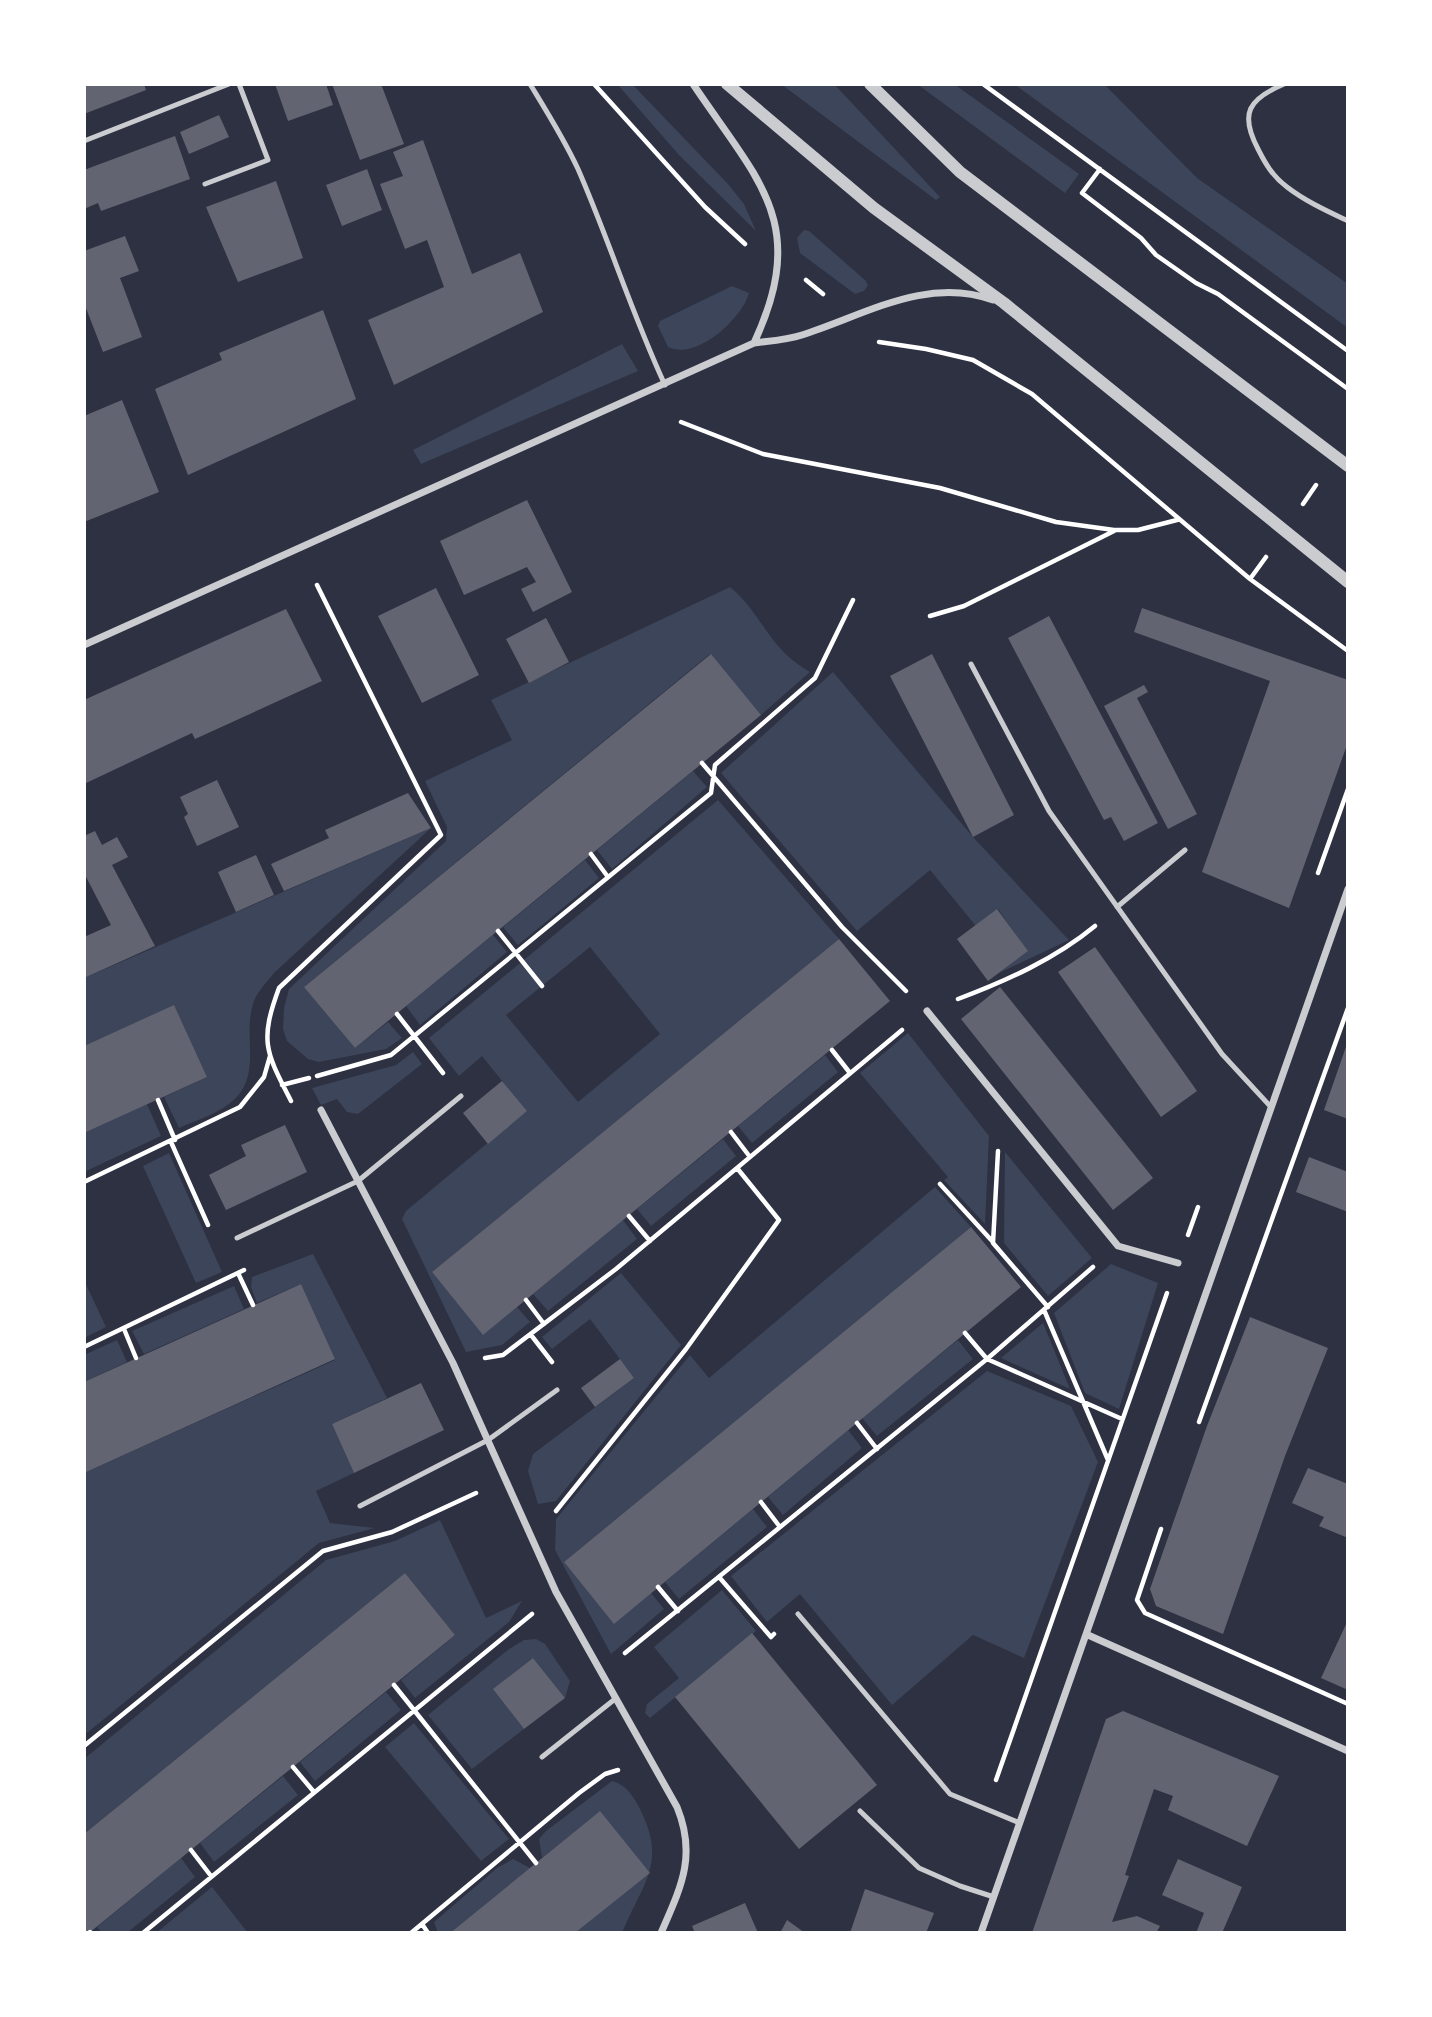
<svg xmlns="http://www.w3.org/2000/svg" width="1432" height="2017" font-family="Manrope,sans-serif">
<rect width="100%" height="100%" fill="#2d3142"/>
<!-- green -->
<path fill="#3c4559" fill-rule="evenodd" d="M 617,84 L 632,84 L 728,184 L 744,204 L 756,231 L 679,155 Z
M 781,84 L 834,84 L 940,197 L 936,200 Z
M 917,84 L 954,84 L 1079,174 L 1065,193 Z
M 1014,84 L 1104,84 L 1197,178 L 1348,284 L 1348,328 Z
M 804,230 L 809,231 L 865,280 L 868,285 L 864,291 L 855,294 L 800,253 L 797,238 Z
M 732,286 L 749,293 C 742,319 696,361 668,347 L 658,326 L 660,321 Z
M 622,344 L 638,371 L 421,464 L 413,450 Z
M 730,587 C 764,615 767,648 810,672 L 761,715 L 710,654 L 305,986 L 355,1048 L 388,1022 L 402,1038 L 386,1049 L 319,1062 L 308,1059 L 287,1041 L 283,1029 L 284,1008 L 289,989 L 446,841 L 447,827 L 425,781 L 512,740 L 491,700 Z
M 833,672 L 973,837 L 1069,940 L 999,973 L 1027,951 L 998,909 L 976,926 L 930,870 L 857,931 L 721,773 Z
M 693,771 L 707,787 L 612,869 L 597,850 Z
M 718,800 L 839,939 L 432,1272 L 483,1334 L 517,1307 L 530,1322 L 502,1345 L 466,1352 L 402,1219 L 406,1211 L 526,1111 L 482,1056 L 459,1076 L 429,1038 ZM 590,947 L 660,1034 L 578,1102 L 506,1015 Z
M 431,828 L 274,973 C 267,982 256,993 253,1004 C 243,1036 261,1071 236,1098 C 221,1113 197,1120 179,1128 L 164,1097 L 207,1077 L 174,1006 L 84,1046 L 84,978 Z
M 585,860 L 599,878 L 518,945 L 503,927 Z
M 493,935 L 507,952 L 420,1025 L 406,1006 Z
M 908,1033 L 989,1136 L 985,1224 L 944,1180 L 948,1177 L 860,1073 Z
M 413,1052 L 422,1064 L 358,1114 L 347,1112 L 337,1099 L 321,1105 L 312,1088 L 396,1065 Z
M 825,1055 L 838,1072 L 752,1143 L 738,1126 Z
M 147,1104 L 161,1136 L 84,1172 L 84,1133 Z
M 723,1139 L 736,1156 L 651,1226 L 637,1209 Z
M 1005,1152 L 1092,1258 L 1048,1296 L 1004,1243 Z
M 169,1153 L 222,1272 L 196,1283 L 143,1166 Z
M 935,1187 L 971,1227 L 564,1562 L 614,1623 L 651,1593 L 664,1609 L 611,1654 L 555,1550 L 556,1519 L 690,1355 L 709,1378 Z
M 623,1220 L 637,1239 L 548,1311 L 533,1294 Z
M 313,1254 L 387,1398 L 332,1424 L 354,1473 L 316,1491 L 330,1523 L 375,1528 L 319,1543 L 87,1733 L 84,1729 L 84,1473 L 335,1360 L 301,1284 L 257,1303 L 251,1287 L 252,1277 Z
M 1111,1264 L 1158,1283 L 1119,1409 L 1085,1393 L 1054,1313 Z
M 621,1273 L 681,1345 L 556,1501 L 538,1504 L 528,1471 L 533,1454 L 634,1378 L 590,1319 L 552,1349 L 542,1337 Z
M 84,1280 L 106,1327 L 84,1338 Z
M 234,1286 L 244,1309 L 144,1354 L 132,1331 Z
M 1043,1323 L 1070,1389 L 1001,1358 Z
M 117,1340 L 127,1362 L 84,1382 L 84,1355 Z
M 958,1340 L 973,1359 L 877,1436 L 862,1418 Z
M 987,1371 L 1071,1406 L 1098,1462 L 1024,1658 L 973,1635 L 892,1705 L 800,1594 L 767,1622 L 731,1576 Z
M 848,1430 L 862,1448 L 783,1515 L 768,1497 Z
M 753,1509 L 767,1527 L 679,1599 L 665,1582 Z
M 440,1520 L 486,1618 L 522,1601 L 509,1622 L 415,1698 L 401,1680 L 455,1635 L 405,1573 L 84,1834 L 84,1759 L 326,1560 L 395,1541 Z
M 722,1590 L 756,1631 L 650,1718 L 645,1713 L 647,1704 L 679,1678 L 654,1647 Z
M 536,1639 L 545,1644 L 570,1681 L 565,1698 L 533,1658 L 494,1689 L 524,1729 L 472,1769 L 428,1715 L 509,1649 L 524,1640 Z
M 386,1692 L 401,1710 L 315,1781 L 300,1762 Z
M 414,1723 L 509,1839 L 481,1861 L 385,1747 Z
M 283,1776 L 298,1795 L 214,1862 L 200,1843 Z
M 612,1781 C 627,1785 634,1797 641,1811 C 667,1864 642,1884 622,1933 L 575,1933 L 649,1873 L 599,1812 L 542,1858 L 539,1839 L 546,1831 Z
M 181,1858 L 195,1877 L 127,1933 L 102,1933 L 97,1927 Z
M 513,1859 L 530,1868 L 450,1933 L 438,1933 L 434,1922 L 497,1868 Z
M 212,1887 L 248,1933 L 156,1933 Z"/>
<!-- building -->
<path fill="#626471" d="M 84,84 L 144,84 L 146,90 L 84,114 Z
M 275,84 L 326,84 L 333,105 L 288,121 Z
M 332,84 L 381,84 L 404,144 L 360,160 Z
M 219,115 L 229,137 L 189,154 L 180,132 Z
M 175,136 L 190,179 L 101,211 L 98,203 L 84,209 L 84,170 Z
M 423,140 L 472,274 L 520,253 L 543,312 L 394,385 L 368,320 L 444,287 L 427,240 L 405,249 L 380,184 L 403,176 L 393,152 Z
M 367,169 L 382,210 L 342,226 L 326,185 Z
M 276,181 L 303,258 L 238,282 L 206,207 Z
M 125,236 L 139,271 L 120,278 L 142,337 L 103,352 L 84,303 L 84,251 Z
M 323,310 L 356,399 L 188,475 L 155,389 L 222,360 L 219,353 Z
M 122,400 L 159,492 L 84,522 L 84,416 Z
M 527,500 L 572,592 L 533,612 L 521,589 L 536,582 L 527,567 L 464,595 L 440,541 Z
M 436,588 L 479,675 L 422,703 L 378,616 Z
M 1142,608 L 1348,680 L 1348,742 L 1289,908 L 1202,872 L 1270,681 L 1134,632 Z
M 286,609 L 322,681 L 195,739 L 192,733 L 84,784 L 84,700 Z
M 1049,616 L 1158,823 L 1124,841 L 1111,817 L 1104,820 L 1008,638 Z
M 546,618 L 569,662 L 529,683 L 506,639 Z
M 711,654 L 761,715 L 355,1048 L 304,987 Z
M 932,654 L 1014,815 L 973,837 L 890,676 Z
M 1144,685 L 1148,692 L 1137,698 L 1197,814 L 1168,829 L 1104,706 Z
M 217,780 L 239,827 L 197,846 L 184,817 L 188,814 L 180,797 Z
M 408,793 L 431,828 L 284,891 L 271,864 L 329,838 L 325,830 Z
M 95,831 L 102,845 L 117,837 L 128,857 L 112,865 L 155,946 L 84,978 L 84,937 L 111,925 L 84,873 L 84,836 Z
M 256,855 L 274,895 L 236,912 L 218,872 Z
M 997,909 L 1028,951 L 988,981 L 957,939 Z
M 839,939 L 890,1001 L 483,1335 L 432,1272 Z
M 1095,947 L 1197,1091 L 1161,1117 L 1058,972 Z
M 1000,987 L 1153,1178 L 1113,1210 L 961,1019 Z
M 174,1005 L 207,1077 L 84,1133 L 84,1046 Z
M 1348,1041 L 1348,1119 L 1324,1110 Z
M 502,1081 L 527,1111 L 488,1144 L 463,1113 Z
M 285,1125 L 307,1172 L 226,1210 L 209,1175 L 246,1156 L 241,1145 Z
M 1309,1157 L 1348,1172 L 1348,1212 L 1296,1192 Z
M 971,1227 L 1021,1287 L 614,1624 L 564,1562 Z
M 301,1284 L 335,1359 L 84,1473 L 84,1382 Z
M 1250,1317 L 1328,1348 L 1285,1456 L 1223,1634 L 1156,1606 L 1150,1589 L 1207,1426 Z
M 620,1359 L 634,1378 L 595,1407 L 581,1388 Z
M 421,1383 L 444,1430 L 354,1473 L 332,1424 Z
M 1308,1468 L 1348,1484 L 1348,1538 L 1319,1526 L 1324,1517 L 1292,1503 Z
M 405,1573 L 455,1635 L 89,1933 L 84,1933 L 84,1834 Z
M 1348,1620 L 1348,1690 L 1321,1678 Z
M 752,1633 L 877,1785 L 799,1849 L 675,1697 Z
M 533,1658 L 565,1698 L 524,1729 L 493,1689 Z
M 1123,1711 L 1279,1776 L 1247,1846 L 1168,1810 L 1173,1796 L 1154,1789 L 1125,1875 L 1129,1876 L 1112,1922 L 1137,1916 L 1160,1926 L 1156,1933 L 1032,1933 L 1106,1719 Z
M 600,1811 L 650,1873 L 575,1933 L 450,1933 Z
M 1178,1859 L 1242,1887 L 1222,1933 L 1196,1933 L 1204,1913 L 1162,1895 Z
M 865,1889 L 934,1913 L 926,1933 L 850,1933 Z
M 745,1903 L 758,1933 L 695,1933 L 692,1926 Z
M 787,1920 L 805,1933 L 780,1933 Z"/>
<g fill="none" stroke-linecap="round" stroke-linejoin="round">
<!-- path -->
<path stroke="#fff" stroke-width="4.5" d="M 594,84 L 705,207 L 745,244
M 983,84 L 1348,351
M 1100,169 L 1082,193 L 1141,238 L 1156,255 L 1196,283 L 1218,294 L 1348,389
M 806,280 L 823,294
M 879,342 L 926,349 L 973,360 L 1032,394 L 1250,579 L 1348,651
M 681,422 L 763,454 L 940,488 L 1056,522 L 1114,530 L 1138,530 L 1177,520
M 1303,504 L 1316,485
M 1250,579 L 1266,557
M 930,616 L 964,606 L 1114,531
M 702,763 L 842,927 L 906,991
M 591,854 L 608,877
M 1318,873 L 1348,789
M 498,931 L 542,986
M 958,999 C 1006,981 1055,959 1095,926
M 397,1014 L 443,1073
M 832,1050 L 850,1073
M 317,1076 L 391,1055 L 711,793 L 715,765 L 815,678 L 853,600
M 282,1085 L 309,1078
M 158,1100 L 175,1140
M 291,1101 C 266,1052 259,1042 279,988 L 441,835 L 317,585
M 731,1132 L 750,1157
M 171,1142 L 208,1225
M 998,1151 L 993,1243 L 1048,1307
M 84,1182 L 240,1107 L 264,1077 L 270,1056
M 940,1184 L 993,1242
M 629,1216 L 650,1241
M 1188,1235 L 1198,1207
M 238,1273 L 253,1305
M 526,1300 L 544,1324
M 1044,1310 L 1108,1460
M 124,1329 L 136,1358
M 965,1333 L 987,1359 L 1122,1419
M 531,1335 L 552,1362
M 84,1347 L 244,1270
M 485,1358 L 503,1355 L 616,1269 L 902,1030
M 1199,1422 L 1348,1008
M 857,1423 L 877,1449
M 761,1502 L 780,1527
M 556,1511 L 686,1349 L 779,1220 L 737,1168
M 1161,1529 L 1137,1600 L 1145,1613 L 1348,1704
M 719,1577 L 771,1637 L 774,1634
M 658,1587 L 678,1611
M 625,1653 L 987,1359 L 1093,1267
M 394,1685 L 536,1863
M 84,1746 L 323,1551 L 392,1532 L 476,1493
M 293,1767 L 314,1792
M 996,1780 L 1167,1293
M 191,1850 L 211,1876
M 422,1924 L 428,1933
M 90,1932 L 90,1933
M 143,1933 L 532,1614
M 411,1933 L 579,1793 L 605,1774 L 618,1770"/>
<!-- service -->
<path stroke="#caccd0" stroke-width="5" d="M 530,84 C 547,112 564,139 578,169 C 609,240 632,314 665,385
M 1284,84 C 1249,99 1239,113 1258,149 C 1265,163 1273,177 1287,187 C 1305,201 1327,211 1348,221
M 84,141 L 229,84
M 205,184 L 268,160 L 239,84
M 971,664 L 1049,811 L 1222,1054 L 1271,1107
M 1117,907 L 1185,850
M 237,1238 L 358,1181 L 461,1096
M 360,1506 L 488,1440 L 557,1390
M 798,1614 L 950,1794 L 1020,1823
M 542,1757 L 615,1699
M 860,1811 L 919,1868 L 960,1886 L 994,1897"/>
<!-- minor -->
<path stroke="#caccd0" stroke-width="7" d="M 693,84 C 758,181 810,222 754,343
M 84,645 L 754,343 C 770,341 787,340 802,335 C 865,315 926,276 993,300
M 927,1011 L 1118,1246 L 1178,1263
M 321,1110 L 453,1363 L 556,1592 L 677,1807 C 697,1856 681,1887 661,1933
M 1088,1635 L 1348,1751
M 981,1933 L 1348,889"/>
<!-- tertiary -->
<path stroke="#caccd0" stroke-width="12" d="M 727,84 L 874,208 L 1004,303 L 1348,582
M 870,84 L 960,172 L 1348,466"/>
</g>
<!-- border -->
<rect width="1432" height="2017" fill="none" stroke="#ffffff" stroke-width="172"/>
</svg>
